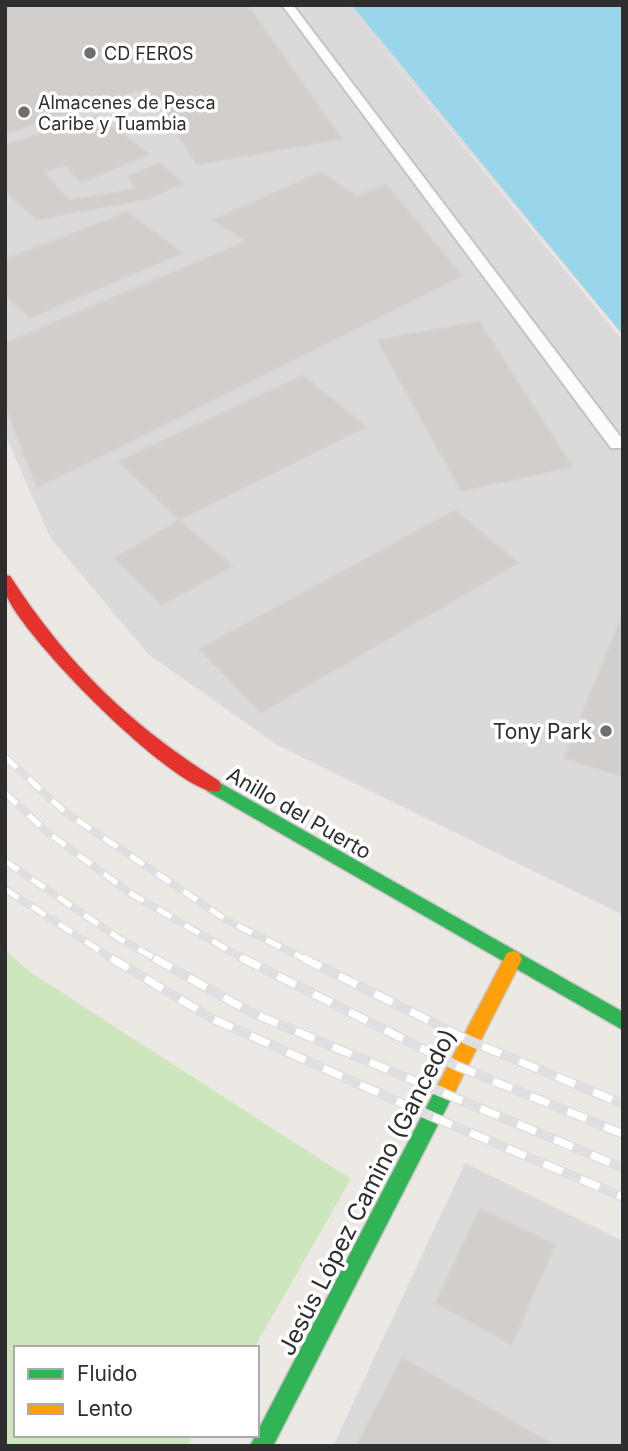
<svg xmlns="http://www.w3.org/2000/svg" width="628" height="1451" font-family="Inter,sans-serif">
<rect width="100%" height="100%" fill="#ece8e4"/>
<!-- industrial -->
<path fill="#dcd9db" d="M 5,5 L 351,5 L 623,335 L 623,915 L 277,745 L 148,654 L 50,537 L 5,434 Z
M 465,1163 L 623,1241 L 623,1446 L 333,1446 Z"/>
<!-- green -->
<path fill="#cee6be" d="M 5,950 L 30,972 L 351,1179 L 254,1348 L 16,1348 L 16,1435 L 194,1435 L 186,1446 L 5,1446 Z"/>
<!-- water -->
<path fill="#99d6ec" d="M 351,5 L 623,5 L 623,335 L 387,48 Z"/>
<!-- pier -->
<path fill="#ece8e4" d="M 347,5 L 623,336 L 623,338 L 620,337 Z"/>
<!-- building -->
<path fill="#d1cecb" stroke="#d7d4d0" stroke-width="2" d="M 5,5 L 248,5 L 342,139 L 197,165 L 147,88 L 5,134 Z
M 97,115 L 150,154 L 81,183 L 64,165 L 44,172 L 70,200 L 136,189 L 128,176 L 160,163 L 184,183 L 149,199 L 36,220 L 5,191 L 5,145 Z
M 321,172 L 357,196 L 386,184 L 463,276 L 37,488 L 5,406 L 5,343 L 246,241 L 212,220 Z
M 128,212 L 183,253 L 30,318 L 5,295 L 5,259 Z
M 479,321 L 573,467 L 461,491 L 377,340 Z
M 303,375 L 367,427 L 179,520 L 118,461 Z
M 455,510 L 519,563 L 261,713 L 199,649 Z
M 179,520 L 233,566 L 162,605 L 114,558 Z
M 623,613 L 623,777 L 564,758 Z
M 480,1208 L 555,1245 L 512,1345 L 435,1303 Z
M 402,1357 L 556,1446 L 356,1446 Z"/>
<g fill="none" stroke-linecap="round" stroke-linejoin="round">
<defs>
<path id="lane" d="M 282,5 L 293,5 L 623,440 L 623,448 L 611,448 Z"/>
<path id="fast" d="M 213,779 L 623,1012 L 623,1030 L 207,791 L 205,786 L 207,781 Z
M 447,1078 L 454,1081 L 457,1087 L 454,1093 L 273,1446 L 250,1446 L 440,1081 Z"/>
<path id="slow" d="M 513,951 L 519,953 L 522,959 L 454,1093 L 447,1096 L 440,1093 L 437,1087 L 440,1081 L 507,953 Z"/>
<path id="jam" d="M 5,575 L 10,576 C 67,664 131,726 219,781 L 221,786 L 219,791 C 184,802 14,630 5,591 C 4,586 5,580 5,575 Z"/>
</defs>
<!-- lane casing -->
<use href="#lane" stroke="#c5c4c5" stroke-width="4"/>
<!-- fast casing -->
<use href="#fast" stroke="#c6c5c4" stroke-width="3"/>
<!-- slow casing -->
<use href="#slow" stroke="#c6c5c4" stroke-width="3"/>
<!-- jam casing -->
<use href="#jam" stroke="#c6c5c4" stroke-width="3"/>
<!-- lane -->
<use href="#lane" fill="#fcfcfb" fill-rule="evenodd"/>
<!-- fast -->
<use href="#fast" fill="#30b455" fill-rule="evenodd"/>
<!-- slow -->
<use href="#slow" fill="#ff9f0a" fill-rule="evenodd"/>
<!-- jam -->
<use href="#jam" fill="#e5322d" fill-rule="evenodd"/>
<defs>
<path id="rail-far1" d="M 5,757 L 65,812 L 228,921 L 307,960
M 5,793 L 47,832 L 130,893 L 245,960
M 5,861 L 120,939 L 158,960
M 5,889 L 114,960"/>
<path id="rail" d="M 111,958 L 213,1019 L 433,1117 L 623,1197
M 154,958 L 250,1012 L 623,1168
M 242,958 L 457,1066 L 623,1134
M 303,958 L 470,1041 L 623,1104"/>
</defs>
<!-- rail-far1 casing -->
<use href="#rail-far1" stroke="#dfdfe1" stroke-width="8"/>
<!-- rail casing -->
<use href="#rail" stroke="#dfdfe1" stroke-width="10"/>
<!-- rail-far1 -->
<use href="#rail-far1" stroke="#fff" stroke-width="5" stroke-dasharray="16" stroke-linecap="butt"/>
<!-- rail -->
<use href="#rail" stroke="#fff" stroke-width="7" stroke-dasharray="20" stroke-linecap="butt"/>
</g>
<!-- markers -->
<g fill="#706f6e" stroke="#fff" stroke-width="2.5">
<circle cx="90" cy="53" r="7"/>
<circle cx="24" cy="112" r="7"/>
<circle cx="606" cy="731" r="7"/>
</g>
<g text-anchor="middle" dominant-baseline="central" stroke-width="7" stroke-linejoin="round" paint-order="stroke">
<!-- far-poi labels -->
<g font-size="18" fill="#2e2e2e" stroke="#fff" text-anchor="start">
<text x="104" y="53">CD FEROS</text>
<text x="38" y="102">Almacenes de Pesca<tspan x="38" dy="21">Caribe y Tuambia</tspan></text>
</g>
<!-- poi labels -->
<g font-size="21" fill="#2e2e2e" stroke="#fff" text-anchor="end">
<text x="592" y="731">Tony Park</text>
</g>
<!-- street labels -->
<g font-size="21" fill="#2e2e2e" stroke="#fff">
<text transform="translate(299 813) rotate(30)">Anillo del Puerto</text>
</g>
<!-- near-street labels -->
<g font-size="24" fill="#2e2e2e" stroke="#fff">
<text transform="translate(367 1192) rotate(-63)">Jesús López Camino (Gancedo)</text>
</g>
</g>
<!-- border -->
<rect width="628" height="1451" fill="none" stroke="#2e2e2e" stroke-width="14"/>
<!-- legend -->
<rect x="14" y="1346" width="245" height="91" fill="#ffffff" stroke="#ababab" stroke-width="2"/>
<rect x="28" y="1369" width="35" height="10" fill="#30b455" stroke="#ababab" stroke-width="2"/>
<text x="77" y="1381" font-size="21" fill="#2e2e2e">Fluido</text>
<rect x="28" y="1404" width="35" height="10" fill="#ff9f0a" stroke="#ababab" stroke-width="2"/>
<text x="77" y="1416" font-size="21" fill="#2e2e2e">Lento</text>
</svg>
